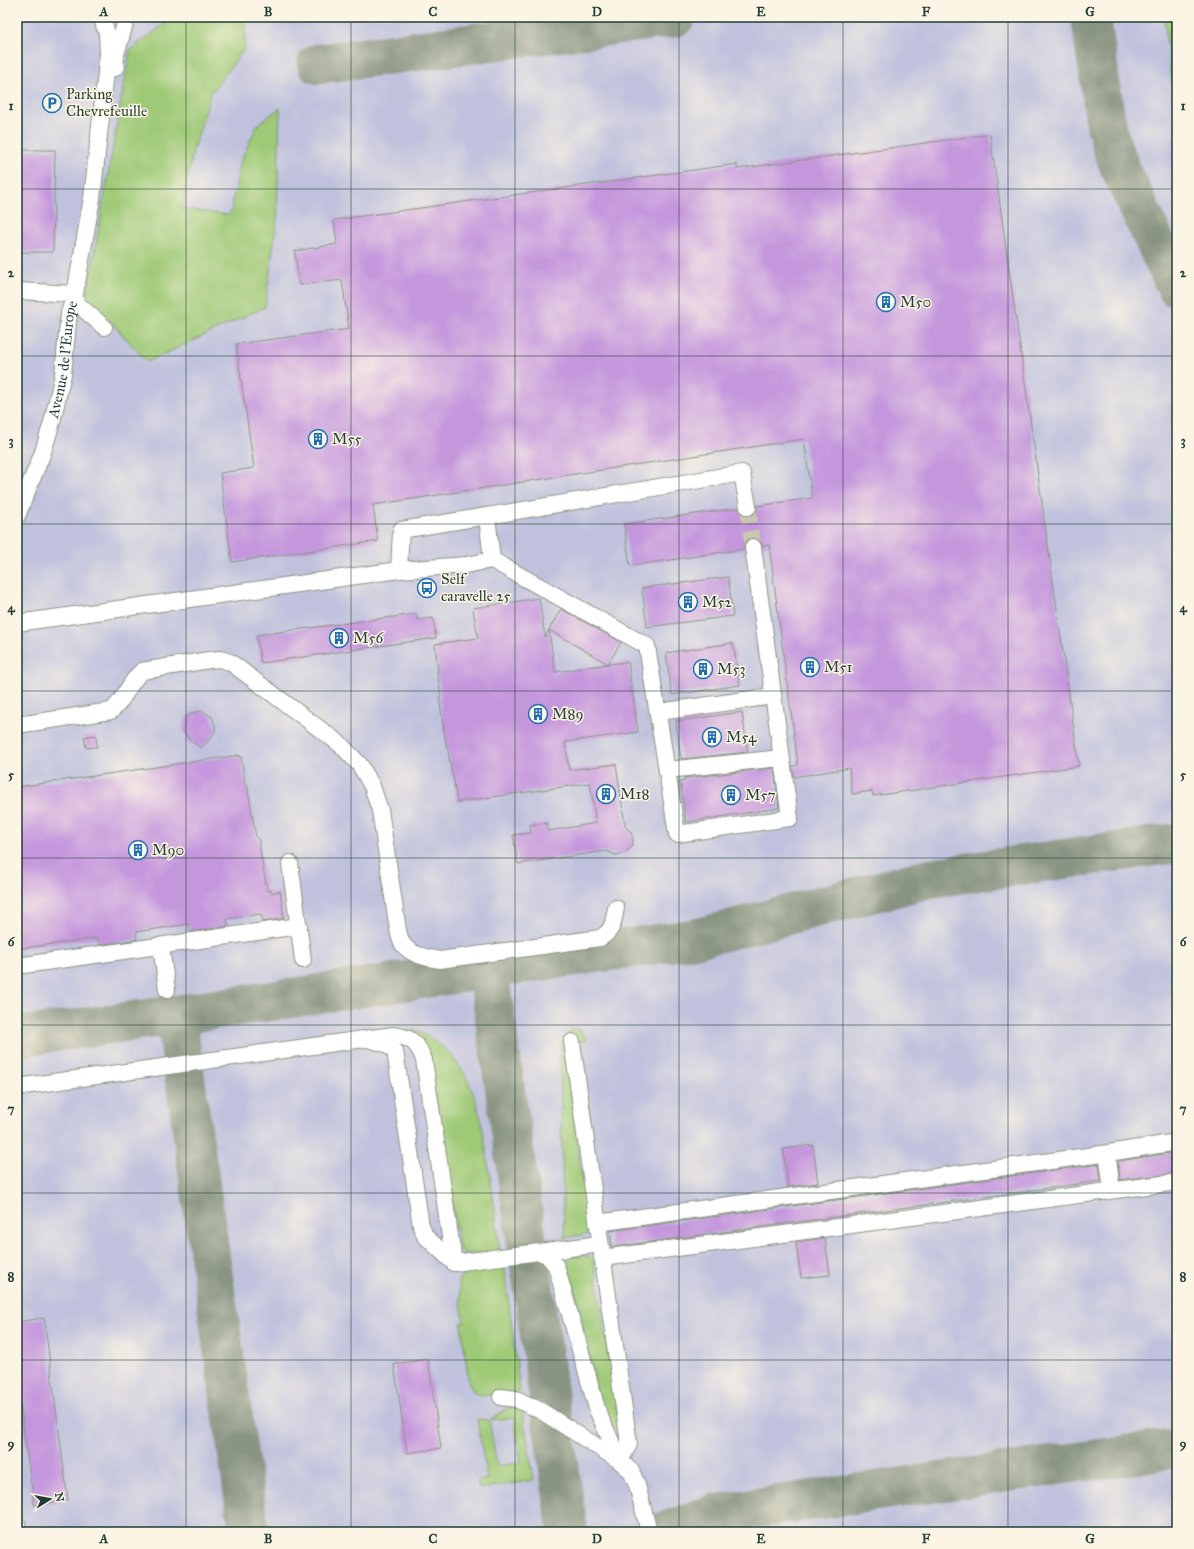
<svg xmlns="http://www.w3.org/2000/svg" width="1194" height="1549" font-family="'IM FELL Great Primer',serif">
<rect width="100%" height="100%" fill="#fcf5e5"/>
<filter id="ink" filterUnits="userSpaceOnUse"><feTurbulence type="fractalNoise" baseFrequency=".025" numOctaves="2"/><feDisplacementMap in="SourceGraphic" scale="8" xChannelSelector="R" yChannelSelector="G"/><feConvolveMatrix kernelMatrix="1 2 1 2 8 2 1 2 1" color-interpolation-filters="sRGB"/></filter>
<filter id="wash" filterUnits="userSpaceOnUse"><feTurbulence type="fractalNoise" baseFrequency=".012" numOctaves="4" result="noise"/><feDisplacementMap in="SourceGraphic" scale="16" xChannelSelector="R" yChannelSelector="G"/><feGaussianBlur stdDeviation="0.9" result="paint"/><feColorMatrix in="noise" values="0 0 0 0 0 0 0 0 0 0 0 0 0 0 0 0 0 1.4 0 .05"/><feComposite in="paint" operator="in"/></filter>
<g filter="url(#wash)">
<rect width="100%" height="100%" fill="#f3ead0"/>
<!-- industrial -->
<path fill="#c0c2dd" d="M 17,17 L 1177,17 L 1177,1532 L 17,1532 Z"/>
<!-- green -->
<path fill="#9ec976" stroke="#5e8355" d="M 1164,17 L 1177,17 L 1177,123 L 1176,119 Z
M 245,20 L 245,48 L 211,93 L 193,151 L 182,209 L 230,215 L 241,160 L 258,124 L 280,108 L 277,219 L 265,307 L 147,362 L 87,295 L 130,50 L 169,21 Z
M 399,1029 C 404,1030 411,1030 417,1031 C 426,1034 433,1040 440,1045 C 476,1074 482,1121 488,1164 C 493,1193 496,1222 500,1252 L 465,1254 L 460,1252 L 427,1053 Z
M 571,1029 C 580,1028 583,1032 587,1040 L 564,1045 L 589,1230 L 588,1234 L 565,1238 L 563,1208 L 560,1047 Z
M 585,1255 L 590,1257 L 594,1261 L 621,1436 L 610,1424 L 597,1392 L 574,1285 L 569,1274 L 567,1257 Z
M 504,1264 L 520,1392 L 481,1395 L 474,1393 L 469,1384 L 461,1323 L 464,1323 L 458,1280 L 470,1269 Z
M 514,1407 L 522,1411 L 534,1480 L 479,1489 L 478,1481 L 487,1479 L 477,1419 L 489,1420 L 497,1466 L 521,1462 L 514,1418 L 491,1420 L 507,1408 Z"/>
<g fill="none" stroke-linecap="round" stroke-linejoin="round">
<!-- taxiway -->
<path stroke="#899482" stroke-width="40" d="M 1091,17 L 1104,110 L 1107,128 L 1112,147 L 1120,168 L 1177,288
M 317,64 L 675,17
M 488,969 L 568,1532
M 176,1015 L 249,1532
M 17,1037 L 176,1015 L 698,938 L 930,878 L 1177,843
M 663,1532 L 714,1514 L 1177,1448"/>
</g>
<g id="blocks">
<!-- building -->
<path fill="#c497dd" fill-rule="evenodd" d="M 990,134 L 1079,766 L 873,796 L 872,791 L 852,794 L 849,768 L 794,777 L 792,766 L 798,765 L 769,545 L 762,546 L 761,542 L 757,538 L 751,538 L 744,543 L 744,549 L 630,566 L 624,524 L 739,508 L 741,513 L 749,516 L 754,514 L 757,510 L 757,506 L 812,498 L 804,439 L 373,505 L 378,541 L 232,562 L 220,473 L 254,468 L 236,344 L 349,329 L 342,280 L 299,285 L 295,251 L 337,244 L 334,220 L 737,164 L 737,169 Z
M 17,150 L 55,150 L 53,252 L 17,252 Z
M 728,577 L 733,616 L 647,627 L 642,588 Z
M 539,598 L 545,637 L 561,609 L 621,642 L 608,664 L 628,662 L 638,732 L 565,742 L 569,770 L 616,764 L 625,826 L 631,832 L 633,839 L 632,847 L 625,853 L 616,855 L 606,851 L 518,864 L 513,835 L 531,833 L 530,825 L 547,823 L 548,831 L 596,823 L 590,783 L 457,802 L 453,776 L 452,776 L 448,750 L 447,750 L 439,697 L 441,697 L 437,671 L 438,671 L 435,644 L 478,638 L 473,608 ZM 549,630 L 608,664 L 555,672 Z
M 416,614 L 417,620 L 433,618 L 436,638 L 261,663 L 256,635 Z
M 733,643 L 740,685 L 672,695 L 666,653 Z
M 199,711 L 204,712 L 212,717 L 215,726 L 215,731 L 212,737 L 201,748 L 188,739 L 183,729 L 186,718 L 190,714 Z
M 742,712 L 748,752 L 681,759 L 676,721 Z
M 96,735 L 97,747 L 86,748 L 84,737 Z
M 239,755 L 239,757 L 241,756 L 245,784 L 247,784 L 256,837 L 258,837 L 267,891 L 271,890 L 271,893 L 280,891 L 284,918 L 263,922 L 261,914 L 227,919 L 228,926 L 190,932 L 189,924 L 136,932 L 137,939 L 99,945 L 97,938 L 17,949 L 17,787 Z
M 774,768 L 779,808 L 686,822 L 680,782 L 685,781 L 684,778 Z
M 813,1145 L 818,1183 L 788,1187 L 783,1149 Z
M 1177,1152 L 1177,1173 L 1120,1180 L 1118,1161 Z
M 1099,1164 L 1101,1181 L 612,1247 L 610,1231 Z
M 825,1238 L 830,1275 L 801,1278 L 796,1242 Z
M 44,1318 L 68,1500 L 34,1505 L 17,1381 L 17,1322 Z
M 428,1359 L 441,1448 L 407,1453 L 394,1364 Z"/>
</g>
</g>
<g filter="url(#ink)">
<use href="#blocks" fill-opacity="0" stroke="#899482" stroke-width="1"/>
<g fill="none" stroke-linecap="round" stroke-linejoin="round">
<!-- minor-tunnel -->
<path stroke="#c9c7b1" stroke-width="16" stroke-dasharray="16 8" stroke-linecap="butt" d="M 748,507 L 753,547"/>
<defs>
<g id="minor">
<path d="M 115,68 L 116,54 L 125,24"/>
<path d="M 17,291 L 75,294"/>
<path d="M 73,300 L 104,327"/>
<path d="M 748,507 L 742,473 L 487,516 L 492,560 L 647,646 L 677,834 L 790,818 L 753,547"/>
<path id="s1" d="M 17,516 L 43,452 L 52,422 L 63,374 L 69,313 L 75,294 L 92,198 L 108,54 L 107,33 L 101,17"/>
<path d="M 399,570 L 401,530 L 487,516"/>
<path d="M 17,623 L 399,570 L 466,565 L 492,560"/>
<path d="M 659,712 L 773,696"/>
<path d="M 17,725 L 111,711 C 126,699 127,684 142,671 L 209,660 L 220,659 L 230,662 L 340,744 L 360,765 L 372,786 L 380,810 L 398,930 C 399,934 400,939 402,943 C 409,955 428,958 440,960 L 600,938 C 614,930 613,922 616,908"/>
<path d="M 667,770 L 781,758"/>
<path d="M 290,863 L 303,960"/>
<path d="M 161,946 L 167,990"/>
<path d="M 17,966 L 299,926"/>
<path d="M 368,1039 L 386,1044 L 395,1051 L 421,1226 L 425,1236 L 454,1263 L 539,1252 L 547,1255 L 556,1266 L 598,1412 L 620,1461 L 629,1444 L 572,1042"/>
<path d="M 17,1087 L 393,1035 C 411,1037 418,1043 424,1060 L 454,1263"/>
<path d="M 1102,1154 L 1177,1142"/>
<path d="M 597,1223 L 1102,1154 L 1108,1159 L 1112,1190"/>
<path d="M 539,1252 L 600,1244"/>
<path d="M 602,1258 L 1177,1182"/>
<path d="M 501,1397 L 516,1399 L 541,1411 L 620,1461 L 631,1471 L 637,1485 L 649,1532"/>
<path d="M 17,1524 L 18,1532"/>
</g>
</defs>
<!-- minor casing -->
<use href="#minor" stroke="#899482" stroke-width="18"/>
<!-- minor -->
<use href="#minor" stroke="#fff" stroke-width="16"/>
</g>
</g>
<!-- grid -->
<path fill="none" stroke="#1f3d34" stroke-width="1" stroke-opacity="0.55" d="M 186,17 L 186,1532M 351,17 L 351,1532M 515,17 L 515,1532M 679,17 L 679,1532M 843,17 L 843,1532M 1008,17 L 1008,1532M 17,189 L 1177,189M 17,356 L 1177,356M 17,524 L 1177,524M 17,691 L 1177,691M 17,858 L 1177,858M 17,1025 L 1177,1025M 17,1193 L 1177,1193M 17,1360 L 1177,1360"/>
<!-- icons -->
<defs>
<symbol id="parking-ring" viewBox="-11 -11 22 22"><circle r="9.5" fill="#fcf5e5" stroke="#1f6fb2" stroke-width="1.5"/><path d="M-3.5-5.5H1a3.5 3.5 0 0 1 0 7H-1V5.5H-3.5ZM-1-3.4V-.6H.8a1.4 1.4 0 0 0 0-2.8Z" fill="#1f6fb2"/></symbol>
<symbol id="building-ring" viewBox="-11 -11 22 22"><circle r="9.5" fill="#fcf5e5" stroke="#1f6fb2" stroke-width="1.5"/><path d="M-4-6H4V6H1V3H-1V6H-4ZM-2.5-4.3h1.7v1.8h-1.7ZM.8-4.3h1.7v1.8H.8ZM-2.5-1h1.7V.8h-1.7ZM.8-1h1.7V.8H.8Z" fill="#1f6fb2"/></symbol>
<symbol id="bus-ring" viewBox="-11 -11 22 22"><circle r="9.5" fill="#fcf5e5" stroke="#1f6fb2" stroke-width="1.5"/><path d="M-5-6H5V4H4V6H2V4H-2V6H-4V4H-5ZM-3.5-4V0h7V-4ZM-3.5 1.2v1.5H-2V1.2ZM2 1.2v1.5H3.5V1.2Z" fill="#1f6fb2"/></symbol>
</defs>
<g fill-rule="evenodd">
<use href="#parking-ring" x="41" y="92" width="22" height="22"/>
<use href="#building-ring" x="875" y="291" width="22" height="22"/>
<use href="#building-ring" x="307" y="428" width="22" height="22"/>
<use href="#bus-ring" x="416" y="577" width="22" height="22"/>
<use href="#building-ring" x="677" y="591" width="22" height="22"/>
<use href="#building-ring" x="328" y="627" width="22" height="22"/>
<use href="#building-ring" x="799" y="656" width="22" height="22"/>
<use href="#building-ring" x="692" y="658" width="22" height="22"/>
<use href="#building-ring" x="527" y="703" width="22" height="22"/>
<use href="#building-ring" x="701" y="726" width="22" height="22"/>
<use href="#building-ring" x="595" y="783" width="22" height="22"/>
<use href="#building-ring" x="720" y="784" width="22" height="22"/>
<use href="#building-ring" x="127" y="839" width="22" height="22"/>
</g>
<g text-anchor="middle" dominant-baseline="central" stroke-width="3" stroke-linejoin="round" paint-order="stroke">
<!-- poi labels -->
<g font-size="15" fill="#1f3d34" stroke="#fcf5e5" text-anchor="start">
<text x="66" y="94">Parking<tspan x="66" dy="17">Chevrefeuille</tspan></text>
<text x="900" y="302">M50</text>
<text x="332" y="439">M55</text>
<text x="441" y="579">Self<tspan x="441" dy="17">caravelle 25</tspan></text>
<text x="702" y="602">M52</text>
<text x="353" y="638">M56</text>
<text x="824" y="667">M51</text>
<text x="717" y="669">M53</text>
<text x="552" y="714">M89</text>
<text x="726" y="737">M54</text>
<text x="620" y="794">M18</text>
<text x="745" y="795">M57</text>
<text x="152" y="850">M90</text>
</g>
<!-- street labels -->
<g font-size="15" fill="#1f3d34" stroke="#fcf5e5">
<text stroke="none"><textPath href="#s1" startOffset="164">Avenue de l'Europe</textPath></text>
</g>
</g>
<!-- margin -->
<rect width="1194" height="1549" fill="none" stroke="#fcf5e5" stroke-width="44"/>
<!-- north arrow -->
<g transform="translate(50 1499) rotate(79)" stroke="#fcf5e5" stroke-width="3" paint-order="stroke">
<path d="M0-3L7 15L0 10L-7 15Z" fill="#1f3d34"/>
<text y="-6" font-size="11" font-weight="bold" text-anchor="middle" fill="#1f3d34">N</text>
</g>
<rect x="22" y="22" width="1150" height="1505" fill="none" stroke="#1f3d34" stroke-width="1.5"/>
<g font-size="13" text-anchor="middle" font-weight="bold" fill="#1f3d34">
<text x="104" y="16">A</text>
<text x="268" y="16">B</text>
<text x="433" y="16">C</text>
<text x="597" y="16">D</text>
<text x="761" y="16">E</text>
<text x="926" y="16">F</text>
<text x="1090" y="16">G</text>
<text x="11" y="110">1</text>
<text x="1183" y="110">1</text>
<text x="11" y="277">2</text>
<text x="1183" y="277">2</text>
<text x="11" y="445">3</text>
<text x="1183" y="445">3</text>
<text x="11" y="612">4</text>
<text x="1183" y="612">4</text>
<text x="11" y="779">5</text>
<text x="1183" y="779">5</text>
<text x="11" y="946">6</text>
<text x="1183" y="946">6</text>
<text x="11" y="1113">7</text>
<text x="1183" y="1113">7</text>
<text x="11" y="1281">8</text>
<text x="1183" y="1281">8</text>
<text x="11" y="1448">9</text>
<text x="1183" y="1448">9</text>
<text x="104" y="1543">A</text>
<text x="268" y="1543">B</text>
<text x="433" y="1543">C</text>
<text x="597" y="1543">D</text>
<text x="761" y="1543">E</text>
<text x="926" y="1543">F</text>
<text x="1090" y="1543">G</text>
</g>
</svg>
